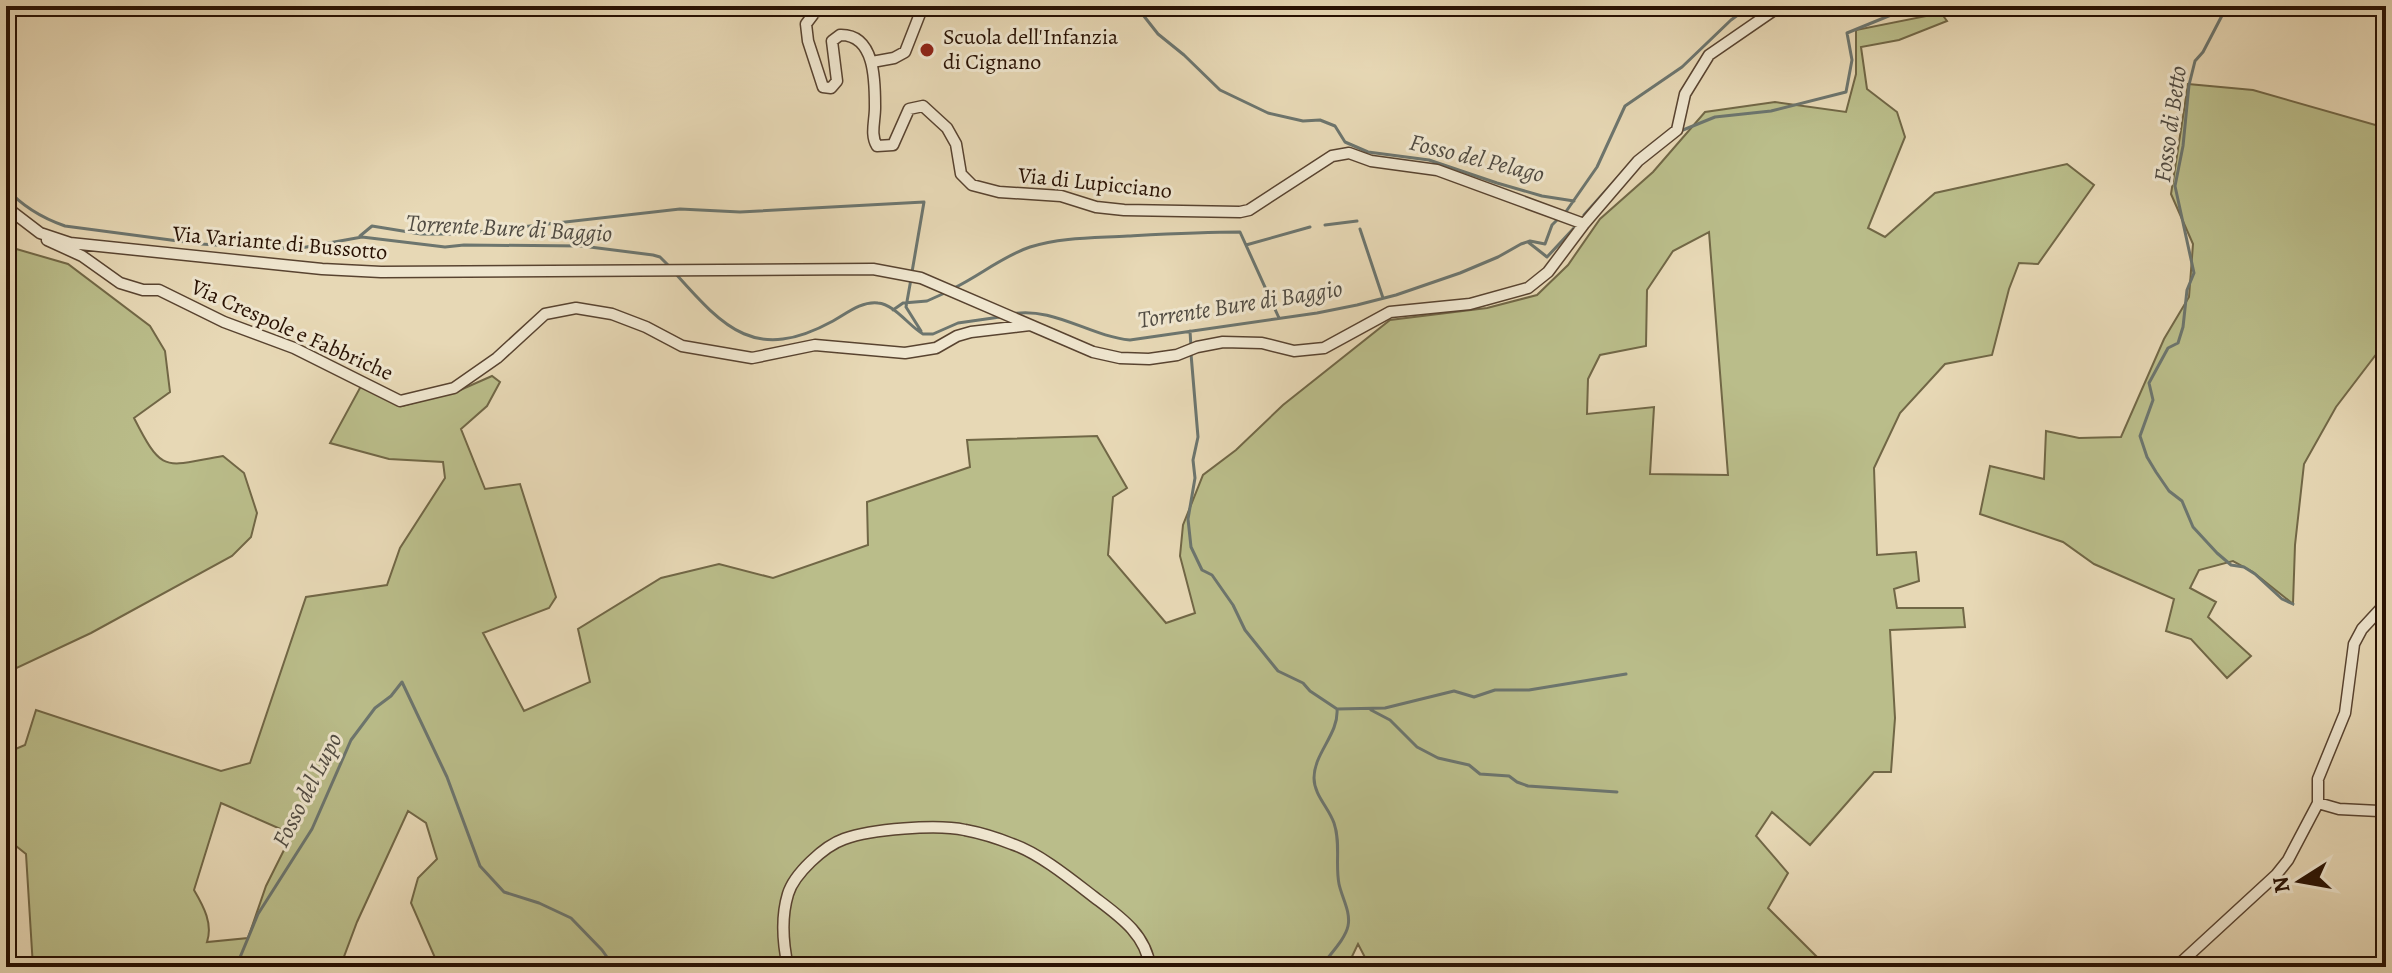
<svg xmlns="http://www.w3.org/2000/svg" width="2392" height="973" font-family="Alegreya,serif">
<rect width="100%" height="100%" fill="#e7d8b5"/>
<filter id="stains"><feTurbulence type="fractalNoise" baseFrequency=".0025" numOctaves="4"/><feColorMatrix values="0 0 0 0 .2 0 0 0 0 .09 0 0 0 0 .02 0 0 0 .5 -.17"/></filter>
<radialGradient id="worn" r=".72"><stop offset=".6" stop-color="#630" stop-opacity="0"/><stop offset="1" stop-color="#630" stop-opacity=".3"/></radialGradient>
<!-- green -->
<path fill="#babd8a" stroke="#716746" stroke-width="2" fill-rule="evenodd" d="M 1941,13 L 1947,21 L 1899,40 L 1861,47 L 1867,89 L 1897,112 L 1905,137 L 1868,228 L 1885,237 L 1935,193 L 2067,164 L 2094,185 L 2038,264 L 2019,263 L 2009,289 L 1992,355 L 1945,364 L 1900,413 L 1874,468 L 1877,555 L 1916,552 L 1919,581 L 1894,589 L 1897,608 L 1963,608 L 1965,627 L 1890,630 L 1895,718 L 1891,772 L 1874,772 L 1810,845 L 1772,812 L 1756,836 L 1788,873 L 1768,908 L 1819,959 L 1814,967 L 1370,967 L 1358,944 L 1347,967 L 439,967 L 411,903 L 418,878 L 437,859 L 426,823 L 408,811 L 357,922 L 342,962 L 347,967 L 33,967 L 26,854 L 6,838 L 6,753 L 25,745 L 36,710 L 221,771 L 250,763 L 306,597 L 387,585 L 400,548 L 445,478 L 443,462 L 389,459 L 330,443 L 361,386 L 402,406 L 458,391 L 492,376 L 500,382 L 487,406 L 461,429 L 485,489 L 520,484 L 556,597 L 549,608 L 483,633 L 524,711 L 590,682 L 578,629 L 661,578 L 719,564 L 773,578 L 868,545 L 867,502 L 970,467 L 967,440 L 1097,436 L 1127,488 L 1113,497 L 1108,555 L 1166,623 L 1195,613 L 1180,556 L 1183,525 L 1203,475 L 1236,450 L 1283,405 L 1390,320 L 1487,308 L 1537,295 L 1568,265 L 1600,219 L 1653,172 L 1705,112 L 1775,102 L 1846,112 L 1856,74 L 1856,30 ZM 1709,232 L 1728,475 L 1650,474 L 1654,407 L 1587,414 L 1588,379 L 1600,355 L 1646,346 L 1647,290 L 1673,251 ZM 221,803 L 292,834 L 266,886 L 248,938 L 207,942 C 213,924 204,907 194,890 Z
M 2188,84 L 2253,90 L 2386,128 L 2386,345 L 2381,348 L 2336,407 L 2304,464 L 2295,545 L 2293,604 L 2253,572 L 2233,561 L 2199,570 L 2190,588 L 2216,602 L 2208,617 L 2251,656 L 2227,678 L 2191,639 L 2166,631 L 2174,599 L 2094,564 L 2063,542 L 1980,514 L 1990,466 L 2044,479 L 2046,431 L 2079,438 L 2121,437 L 2164,339 L 2189,297 L 2193,244 L 2171,194 Z
M 6,246 L 68,264 L 150,326 L 165,351 L 170,392 L 134,418 C 163,475 164,466 223,456 L 244,473 L 257,513 L 251,537 L 232,556 L 91,633 L 6,673 Z"/>
<g fill="none" stroke-linecap="round" stroke-linejoin="round">
<!-- stream -->
<path stroke="#6c756e" stroke-width="3" d="M 1136,6 L 1158,34 L 1184,55 L 1220,90 L 1268,113 L 1303,121 L 1320,120 L 1335,126 L 1345,142 L 1368,152 L 1429,160 L 1497,183 L 1542,196 L 1574,201
M 2227,6 L 2203,52 L 2195,61 L 2189,85 L 2183,146 L 2175,186 L 2194,273 L 2187,290 L 2183,327 L 2178,343 L 2168,348 L 2149,383 L 2153,400 L 2140,436 L 2147,457 L 2156,472 L 2169,491 L 2182,501 L 2193,527 L 2217,553 L 2231,565 L 2244,567 L 2255,574 L 2282,599 L 2293,604
M 1683,130 L 1715,117 L 1771,111 L 1846,92 L 1852,60 L 1847,33 L 1913,6
M 6,188 C 22,206 42,218 65,226 L 201,244 L 265,248 L 301,248 L 362,237 L 445,247 L 464,245 L 582,246 L 653,255 L 660,257 L 670,267
M 1565,213 L 1597,167 L 1625,106 L 1682,67 L 1731,20 L 1750,6
M 1584,215 L 1635,158
M 1325,225 L 1357,221
M 1360,229 L 1383,298
M 360,236 L 372,226 L 421,234 L 460,234 L 680,209 L 740,212 L 924,202 L 912,272
M 1528,242 L 1547,257 L 1574,228
M 1246,245 L 1310,227
M 675,273 C 725,329 756,363 833,321 C 846,314 861,301 878,303 C 894,304 909,326 923,334 L 933,334 L 958,323 L 1000,317
M 911,279 L 906,307 L 921,331
M 954,288 C 979,276 1003,256 1030,247 C 1062,237 1095,238 1128,236 C 1166,234 1202,232 1240,232 L 1279,318
M 893,310 L 903,303 L 927,301 L 947,292
M 1011,314 C 1053,306 1089,336 1130,340 L 1317,313 L 1357,305 L 1396,295 L 1460,273 L 1498,257 L 1521,244 L 1530,241 L 1545,244 L 1552,225 L 1559,218
M 1190,331 L 1191,347
M 1191,354 L 1198,437 L 1193,460 L 1195,478 L 1188,519 L 1191,547 L 1202,570 L 1212,575 L 1233,605 L 1245,630 L 1278,671 L 1303,683 L 1310,691 L 1337,709
M 1337,709 L 1385,708 L 1454,691 L 1474,697 L 1495,690 L 1529,690 L 1626,674
M 1371,710 L 1390,720 L 1417,747 L 1438,758 L 1469,765 L 1480,774 L 1509,776 L 1517,782 L 1528,786 L 1617,792
M 236,967 L 258,914 L 312,829 L 351,740 L 375,708 L 391,696 L 402,682 L 447,777 L 480,866 L 504,892 L 539,903 L 571,918 L 602,950 L 614,967
M 1321,967 C 1329,955 1345,940 1348,926 C 1351,912 1342,898 1339,884 C 1335,864 1341,843 1334,823 C 1329,808 1314,795 1314,778 C 1314,753 1339,734 1337,709"/>
<defs>
<path id="minor" d="M 831,6 L 815,12 L 806,24 L 808,41 L 823,87 L 831,88 L 837,81 L 832,41 L 840,35 C 876,34 875,83 875,108 C 875,121 870,135 877,146 L 893,145 L 909,109 L 923,106 L 947,128 L 956,144 L 961,174 L 972,185 L 999,192 L 1061,196 L 1096,207 L 1124,210 L 1240,212 L 1249,210 L 1332,156 L 1349,153 L 1371,161 L 1437,170 L 1584,224
M 872,62 L 894,58 L 905,52 L 923,6
M 6,207 L 40,233 L 70,243 L 322,269 L 381,272 L 873,269 L 921,278 L 1093,352 L 1120,358 L 1149,359 L 1177,355 L 1197,347 L 1223,342 L 1262,343 L 1294,351 L 1324,348 L 1390,312 L 1470,304 L 1528,288 L 1548,272 L 1584,224 L 1638,161 L 1677,130 L 1685,94 L 1709,55 L 1780,6
M 47,240 L 82,256 L 120,283 L 143,290 L 159,290 L 224,322 L 294,348 L 400,401 L 454,388 L 497,358 L 545,314 L 576,308 L 612,314 L 646,327 L 682,346 L 752,358 L 815,345 L 905,353 L 936,348 L 957,336 L 971,332 L 1030,325
M 2318,803 L 2339,809 L 2379,811 L 2386,819
M 788,967 C 783,944 781,917 788,894 C 794,874 824,846 844,839 C 871,829 937,824 965,830 C 981,833 997,838 1012,844 C 1039,853 1072,880 1094,897 C 1119,916 1146,934 1150,967
M 2176,967 L 2276,875 L 2288,860 L 2318,803 L 2318,779 L 2345,713 L 2354,644 L 2362,629 L 2386,603"/>
</defs>
<!-- minor casing -->
<use href="#minor" stroke="#584330" stroke-width="13"/>
<!-- minor -->
<use href="#minor" stroke="#efe6cf" stroke-width="10"/>
</g>
<!-- markers -->
<circle fill="#8f2418" stroke="#efe6cf" stroke-width="3" cx="927" cy="50" r="8"/>
<g text-anchor="middle" dominant-baseline="central" stroke-width="6" stroke-linejoin="round" paint-order="stroke">
<!-- poi labels -->
<g font-size="22" fill="#281103" stroke="#efe6cf" text-anchor="start">
<text x="943" y="37">Scuola dell'Infanzia<tspan x="943" dy="25">di Cignano</tspan></text>
</g>
<!-- street labels -->
<g font-size="22" fill="#281103" stroke="#efe6cf">
<text transform="translate(1095 183) rotate(6)">Via di Lupicciano</text>
<text transform="translate(280 243) rotate(5)">Via Variante di Bussotto</text>
<text transform="translate(292 330) rotate(24)">Via Crespole e Fabbriche</text>
</g>
<!-- water labels -->
<g font-size="24" font-style="italic" fill="#504b42" stroke="#efe6cf">
<text transform="translate(2170 124) rotate(-82)">Fosso di Betto</text>
<text transform="translate(1477 158) rotate(14)">Fosso del Pelago</text>
<text transform="translate(509 228) rotate(3)">Torrente Bure di Baggio</text>
<text transform="translate(1240 304) rotate(-9)">Torrente Bure di Baggio</text>
<text transform="translate(307 790) rotate(-63)">Fosso del Lupo</text>
</g>
</g>
<!-- margin -->
<rect width="2392" height="973" fill="none" stroke="#e7d8b5" stroke-width="32"/>
<rect x="8" y="8" width="2376" height="957" fill="none" stroke="#281103" stroke-width="4"/>
<rect x="16" y="16" width="2360" height="941" fill="none" stroke="#281103" stroke-width="2"/>
<!-- north arrow -->
<g transform="translate(2300 881) rotate(259)" stroke="#efe6cf" stroke-width="6" paint-order="stroke">
<path d="M0-6L14 30L0 20L-14 30Z" fill="#281103"/>
<text y="-12" font-size="22" font-weight="bold" text-anchor="middle" fill="#281103">N</text>
</g>
<rect width="100%" height="100%" filter="url(#stains)"/>
<rect width="100%" height="100%" fill="url(#worn)"/>
</svg>
